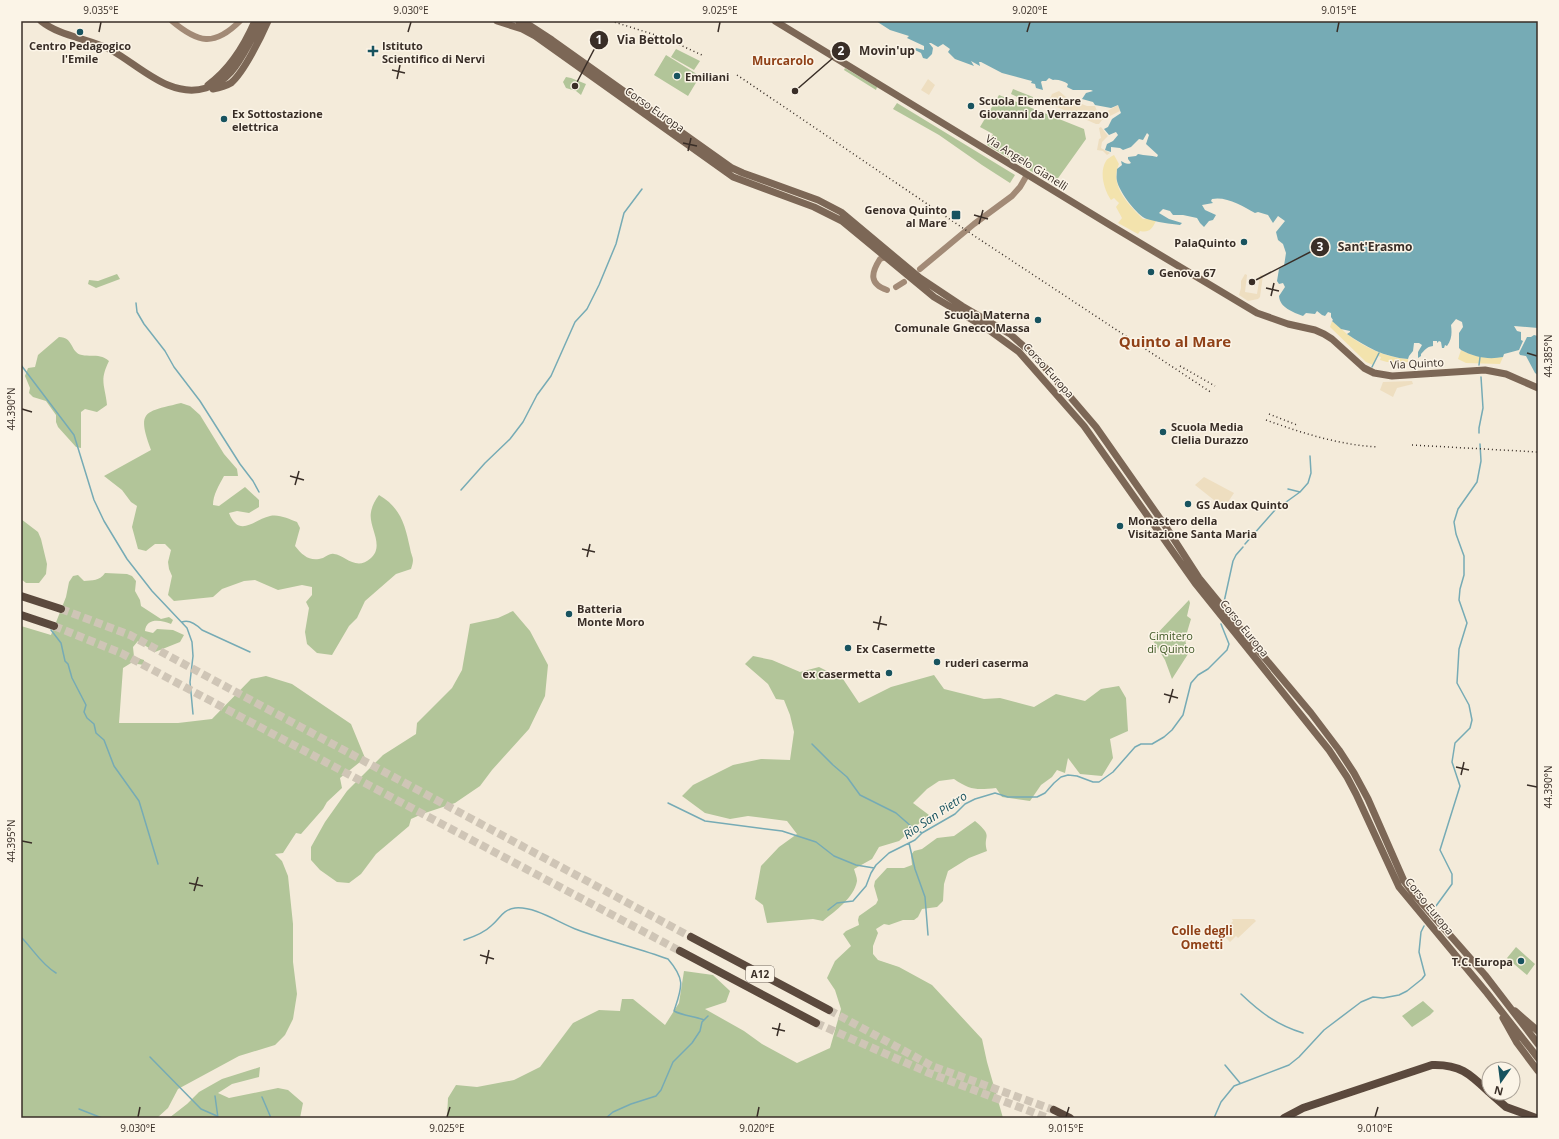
<svg xmlns="http://www.w3.org/2000/svg" width="1559" height="1139" font-family="'Open Sans',sans-serif">
<rect width="100%" height="100%" fill="#f4ebda"/>
<!-- green -->
<path fill="#b2c599" d="M 676,49 L 700,61 L 694,70 L 671,57 Z
M 666,55 L 700,76 L 688,96 L 654,75 Z
M 845,68 L 877,87 L 876,90 L 844,70 Z
M 566,77 L 571,78 L 586,84 L 581,95 L 576,91 L 566,88 L 563,82 Z
M 1013,89 L 1033,97 L 1031,103 L 1011,94 Z
M 999,95 L 1084,129 L 1086,139 L 1056,181 L 1051,183 L 987,145 L 993,134 L 980,127 Z
M 897,103 L 1015,175 L 1010,183 L 982,165 L 939,135 L 893,109 Z
M 117,274 L 120,279 L 96,288 L 88,284 L 89,280 L 98,281 Z
M 59,337 C 74,337 70,353 82,355 C 92,357 100,353 109,361 C 99,381 105,385 107,405 L 97,412 L 85,409 L 81,412 L 81,448 L 76,447 L 58,427 L 56,422 L 56,415 L 46,401 L 33,397 L 29,393 L 30,388 L 25,376 L 28,368 L 35,367 L 38,355 Z
M 181,403 L 190,406 L 200,415 L 224,454 L 237,469 L 238,476 L 224,476 C 219,485 213,495 213,505 L 219,506 L 245,487 L 259,500 L 259,507 L 249,513 L 237,511 L 229,513 C 239,539 255,519 270,516 C 279,514 289,519 297,522 L 300,528 L 295,546 C 303,556 310,562 323,558 C 327,556 330,553 334,554 C 345,555 356,572 371,558 C 385,545 368,527 371,512 C 372,506 375,500 379,495 C 401,508 405,525 410,548 C 412,559 415,557 411,569 L 396,574 L 365,601 L 357,618 L 349,626 L 332,655 L 317,653 L 307,644 L 305,632 L 309,608 L 306,602 L 312,595 L 312,587 L 302,585 L 278,590 L 255,580 L 244,581 L 222,589 L 213,597 L 174,601 L 168,595 L 172,576 L 169,569 L 168,562 L 171,550 L 165,544 L 155,544 L 146,551 L 138,549 L 132,527 L 137,506 L 131,502 L 122,490 L 104,476 L 151,450 C 136,410 145,412 181,403 Z
M 21,519 L 38,532 L 41,539 L 47,564 L 46,574 L 39,583 L 26,583 L 21,579 Z
M 105,573 L 127,574 L 132,576 L 136,581 L 135,591 L 140,600 L 141,606 L 161,619 L 169,617 L 173,620 L 171,624 C 162,620 146,617 145,631 L 153,633 L 157,629 L 173,630 L 184,635 L 180,642 L 155,652 L 138,641 L 133,647 L 134,657 L 144,660 L 144,665 L 131,663 L 123,668 L 119,723 L 178,723 L 212,719 L 251,679 L 266,676 L 292,684 L 351,724 L 365,758 L 340,778 L 342,788 L 327,802 L 323,809 L 301,834 L 296,833 L 283,853 L 275,854 L 282,861 L 288,876 L 293,924 L 293,962 L 297,994 L 293,1019 L 285,1035 L 275,1045 L 239,1056 L 178,1089 L 168,1108 L 157,1118 L 21,1118 L 21,626 L 51,635 L 66,597 L 69,582 L 73,576 L 78,575 L 84,581 C 92,580 100,581 105,573 Z
M 1189,600 L 1190,603 L 1187,616 L 1191,619 L 1185,639 L 1188,654 L 1172,679 L 1165,660 L 1152,639 Z
M 513,611 L 530,631 L 548,665 L 545,696 L 529,729 L 492,770 L 480,786 L 455,803 L 422,814 L 411,819 L 409,826 L 376,854 L 361,874 L 349,883 L 337,882 L 320,870 L 311,860 L 311,847 L 325,822 L 347,791 L 383,755 L 416,734 L 417,723 L 452,688 L 462,670 L 470,624 L 498,618 Z
M 753,656 L 772,660 L 800,672 L 819,667 L 843,679 L 859,703 L 891,687 L 934,675 L 944,689 L 984,699 L 1000,698 L 1034,707 L 1056,694 L 1085,701 L 1101,689 L 1119,686 L 1126,698 L 1128,731 L 1110,739 L 1113,758 L 1102,776 L 1080,774 L 1068,758 L 1065,773 L 1057,770 L 1052,777 L 1041,785 L 1030,801 L 1002,797 L 996,788 C 976,790 970,790 954,779 L 939,781 L 927,789 L 913,803 L 929,815 L 899,841 L 879,847 L 872,859 L 854,869 C 855,873 857,877 857,881 C 854,898 835,911 823,921 L 813,919 L 767,923 L 763,905 L 755,899 L 761,866 L 779,847 L 797,834 L 787,821 L 748,816 L 730,819 L 705,813 L 682,796 L 693,785 L 733,765 L 761,759 L 790,760 L 794,732 L 790,715 L 784,700 L 776,699 L 768,684 L 745,664 Z
M 975,821 C 995,838 982,834 987,851 L 969,858 L 948,871 L 944,884 L 943,901 L 937,907 L 922,909 L 918,917 L 914,920 L 903,920 L 889,925 L 884,924 L 876,929 L 878,933 L 873,946 L 873,954 L 878,960 L 899,967 L 932,985 L 982,1039 L 987,1062 L 1003,1118 L 447,1118 L 448,1098 L 456,1085 L 477,1087 L 514,1080 L 540,1067 L 573,1023 L 599,1010 L 620,1011 L 622,999 L 633,999 L 665,1025 L 679,1003 L 684,971 L 713,975 L 730,991 L 726,1002 L 705,1009 L 744,1031 L 762,1044 L 797,1063 L 830,1048 L 841,1009 L 835,990 L 827,978 L 835,961 L 851,946 L 843,934 L 846,931 L 859,925 L 858,920 L 859,916 L 876,904 L 878,900 L 874,886 L 875,881 L 887,868 L 904,868 L 912,865 L 911,855 L 914,851 L 922,849 L 937,838 L 954,836 Z
M 1516,947 L 1535,964 L 1527,975 L 1507,958 Z
M 1423,1001 L 1434,1011 L 1430,1015 L 1412,1027 L 1402,1016 Z
M 260,1067 L 259,1077 L 232,1084 L 218,1093 L 229,1098 L 278,1088 L 288,1090 L 303,1103 L 300,1118 L 169,1118 L 187,1104 L 199,1092 L 222,1079 Z"/>
<!-- sand -->
<path fill="#f3e3ad" d="M 1114,155 L 1119,164 C 1109,186 1129,205 1143,219 L 1147,219 L 1151,218 L 1156,221 C 1152,229 1149,233 1140,231 L 1138,234 L 1118,223 L 1122,218 L 1116,207 L 1119,203 L 1114,198 L 1111,200 C 1104,190 1099,172 1106,161 C 1107,159 1112,156 1114,155 Z
M 1332,321 C 1338,325 1342,330 1347,334 C 1365,348 1385,357 1408,359 L 1408,362 L 1387,362 L 1380,360 L 1381,357 L 1378,356 L 1373,365 L 1366,362 L 1330,327 Z
M 1461,350 C 1474,357 1488,359 1503,357 L 1500,364 L 1466,363 L 1458,359 Z"/>
<!-- plaza -->
<path fill="#eedec0" d="M 928,79 L 935,85 L 929,95 L 921,90 Z
M 1059,91 L 1067,98 L 1075,99 L 1079,103 L 1087,106 L 1095,106 L 1097,111 L 1102,114 L 1118,105 L 1120,111 L 1102,120 L 1099,124 L 1096,124 L 1048,103 L 1052,94 Z
M 1101,127 L 1108,136 L 1102,142 L 1101,148 L 1110,153 L 1107,155 L 1103,151 L 1097,150 L 1099,139 L 1101,138 L 1099,128 Z
M 1245,274 L 1247,275 L 1245,292 L 1257,294 L 1260,275 L 1263,275 L 1260,297 L 1258,299 L 1248,301 L 1239,295 L 1241,288 L 1241,281 Z
M 1412,381 L 1413,384 L 1397,388 L 1393,397 L 1380,390 L 1383,382 Z
M 1204,477 L 1234,493 L 1224,508 L 1195,485 Z
M 1232,919 L 1254,919 L 1256,921 L 1238,938 L 1236,936 L 1230,942 L 1226,938 L 1227,934 L 1224,931 L 1233,921 Z"/>
<!-- water -->
<path fill="#76abb5" d="M 876,21 L 1538,21 L 1538,328 L 1514,326 L 1517,331 L 1521,332 L 1521,340 L 1523,341 L 1519,350 L 1504,354 L 1503,357 C 1488,360 1474,357 1461,350 L 1459,348 L 1459,333 L 1463,327 L 1462,322 L 1456,319 L 1451,325 C 1452,333 1452,339 1447,346 L 1445,345 L 1444,348 L 1442,348 L 1441,342 L 1439,341 L 1437,343 L 1437,341 L 1433,341 L 1433,346 C 1426,347 1425,350 1421,354 L 1421,356 L 1418,358 L 1418,352 L 1422,345 L 1419,343 L 1414,343 L 1413,351 L 1409,356 L 1408,359 C 1384,357 1366,347 1347,334 L 1350,332 L 1350,331 L 1341,329 L 1332,321 L 1333,320 L 1331,317 L 1331,313 L 1328,312 L 1325,316 L 1322,315 L 1317,311 L 1315,314 L 1306,313 L 1303,316 C 1293,312 1280,308 1279,296 L 1285,287 L 1283,283 L 1279,284 L 1277,281 L 1279,269 L 1284,266 L 1286,253 L 1283,244 L 1278,240 L 1276,232 L 1285,221 L 1278,216 L 1273,223 L 1268,215 L 1258,212 L 1255,213 C 1243,206 1226,196 1212,199 L 1211,201 L 1213,203 L 1202,205 L 1205,210 L 1216,215 L 1213,220 L 1209,221 L 1204,227 L 1200,223 L 1197,218 L 1183,215 L 1173,215 L 1170,211 L 1163,209 L 1159,213 L 1169,219 L 1182,223 L 1180,225 C 1171,224 1156,222 1147,219 C 1137,216 1119,191 1117,181 C 1116,177 1117,173 1117,169 L 1122,165 L 1121,161 C 1125,163 1127,165 1131,163 L 1128,159 L 1128,157 L 1136,156 L 1138,154 C 1145,156 1151,155 1157,157 L 1158,155 L 1146,144 L 1149,135 L 1147,133 L 1143,140 L 1139,139 L 1131,147 L 1123,150 L 1120,148 L 1111,147 L 1111,152 L 1105,150 L 1107,144 L 1113,141 L 1118,135 L 1116,132 L 1109,135 L 1104,129 L 1108,127 L 1112,119 L 1121,113 L 1118,105 L 1111,108 L 1095,105 L 1093,102 L 1082,99 L 1086,93 L 1093,91 L 1091,90 L 1073,90 L 1067,87 L 1068,84 C 1064,81 1057,79 1053,80 L 1049,78 L 1046,81 L 1042,81 L 1041,82 L 1043,90 L 1036,88 L 1035,84 L 1031,83 L 1032,81 L 1028,80 L 1002,73 L 981,62 L 979,62 L 980,66 L 971,61 L 974,66 L 955,59 L 948,52 L 950,49 L 943,44 L 938,47 L 931,43 L 929,43 L 933,48 L 932,54 L 927,59 L 923,58 L 921,53 L 915,50 L 916,48 L 924,50 L 924,46 L 907,38 L 909,36 L 890,30 Z
M 1534,335 L 1538,336 L 1538,375 L 1535,373 L 1526,356 L 1520,355 L 1519,353 L 1527,337 L 1531,337 Z"/>
<g fill="none" stroke-linecap="round" stroke-linejoin="round">
<!-- stream -->
<path stroke="#76abb5" stroke-width="1.5" d="M 136,303 L 137,312 L 144,324 L 165,351 L 174,367 L 200,401 L 240,464 L 253,481 L 259,492
M 21,365 L 74,435 L 94,500 L 104,521 L 127,559 L 152,591 L 187,628 L 192,642 L 193,656 L 190,682 L 193,714
M 1479,365 L 1480,357
M 1372,367 L 1379,353
M 1479,433 L 1479,428 L 1483,408 L 1481,377
M 1288,489 L 1300,492
M 461,490 L 485,463 L 510,439 L 523,422 L 537,395 L 551,376 L 575,322 L 587,309 L 599,285 L 616,244 L 624,213 L 642,189
M 1245,544 L 1275,510 L 1300,492 L 1308,483 L 1311,473 L 1310,456
M 1224,602 L 1233,561 L 1236,555 L 1243,547
M 182,622 C 189,619 197,625 202,630 L 250,652
M 51,630 L 61,643 L 65,661 L 68,664 L 72,678 L 86,705 L 84,712 L 87,718 L 94,724 L 96,733 L 104,740 L 114,766 L 139,801 L 158,864
M 812,744 L 833,765 L 847,777 L 860,795 L 896,813 L 912,827 L 922,833
M 668,803 L 705,821 L 782,831 L 816,842 L 834,856 L 856,865 L 874,868
M 909,843 L 915,869 L 925,897 L 928,935
M 1436,906 L 1452,884 L 1452,874 L 1440,850 L 1460,786 L 1452,762 L 1455,743 L 1470,728 L 1472,720 L 1469,705 L 1457,683 L 1459,649 L 1467,623 L 1459,600 L 1460,589 L 1464,575 L 1464,556 L 1456,534 L 1454,522 L 1458,509 L 1477,482 L 1481,461 L 1480,444
M 828,910 L 837,903 L 853,901 L 866,886 L 871,873 L 876,865 L 889,853 L 915,840 L 922,833 L 955,814 L 965,804 L 975,799 L 995,793 L 1008,797 L 1037,797 L 1045,793 L 1054,783 L 1061,777 L 1068,775 L 1077,776 L 1093,782 L 1099,782 L 1113,772 L 1135,747 L 1141,744 L 1152,744 L 1164,737 L 1172,730 L 1183,715 L 1191,683 L 1198,675 L 1208,669 L 1227,650 L 1229,644 L 1221,624
M 21,937 C 33,949 41,964 56,973
M 464,940 C 473,937 484,933 491,926 C 500,919 502,910 515,908 C 535,906 559,923 578,930 C 607,941 638,948 668,959 C 686,980 682,987 674,1011 C 683,1016 695,1016 704,1020
M 1241,994 C 1261,1013 1277,1025 1303,1033
M 150,1057 L 201,1109 L 217,1116
M 1225,1065 L 1240,1083
M 215,1096 L 218,1118
M 262,1097 L 271,1118
M 79,1109 L 102,1118
M 606,1118 L 613,1112 L 631,1104 L 656,1096 L 661,1090 L 673,1062 L 692,1043 L 700,1031 L 702,1022 L 708,1016
M 1214,1118 L 1221,1102 L 1234,1086 L 1289,1065 L 1299,1057 L 1324,1030 L 1361,1002 L 1373,997 L 1383,998 L 1399,995 L 1407,991 L 1422,979 L 1425,975 L 1419,952 L 1421,932 L 1424,926"/>
<!-- highway-tunnel -->
<path stroke="#cfc5b6" stroke-width="8" stroke-dasharray="8 4" stroke-linecap="butt" d="M 61,609 L 130,635 L 691,937
M 54,626 L 121,653 L 680,951
M 829,1010 L 932,1066 L 1054,1110
M 816,1023 L 929,1073 L 1048,1118"/>
<!-- secondary -->
<path stroke="#a28a76" stroke-width="6" d="M 172,21 C 198,43 214,47 240,21
M 920,269 L 974,224 L 1012,196 L 1020,187 L 1027,175
M 896,287 L 904,282
M 887,290 C 869,284 871,273 880,259 L 889,256"/>
<!-- primary -->
<path stroke="#7c6756" stroke-width="7" d="M 41,21 C 61,37 88,38 111,50 C 140,66 170,99 206,88 C 216,85 224,80 231,72 C 244,57 251,37 263,21
M 497,21 L 522,29 L 535,36 L 733,177 L 814,207 L 842,221 L 934,297 L 986,328 L 1019,352 L 1084,426 L 1195,583 L 1329,750 L 1347,777 L 1356,794 L 1399,887 L 1487,993 L 1538,1058
M 519,21 L 529,25 L 552,40 L 732,168 L 743,173 L 818,200 L 841,212 L 920,278 L 962,306 L 1010,334 L 1036,357 L 1096,427 L 1166,527 L 1199,578 L 1248,638 L 1311,713 L 1339,750 L 1354,773 L 1368,799 L 1404,881 L 1413,893 L 1485,975 L 1538,1044
M 775,21 L 1110,225 L 1257,313 L 1288,324 L 1315,330 L 1324,334 L 1332,339 L 1364,368 L 1374,373 L 1392,376 L 1485,370 L 1506,374 L 1538,388
M 208,85 C 229,70 245,44 255,21
M 213,89 C 219,88 226,86 231,83 C 244,72 261,37 268,21
M 1515,1011 L 1538,1031
M 1503,1018 L 1517,1043 L 1538,1071"/>
<!-- highway -->
<path stroke="#5b493d" stroke-width="8" d="M 21,596 L 61,609
M 21,615 L 54,626
M 691,937 L 829,1010
M 680,951 L 816,1023
M 1490,1093 L 1506,1107 L 1536,1118
M 1054,1110 L 1070,1118
M 1284,1118 L 1303,1108 L 1432,1065 C 1460,1064 1470,1074 1489,1092"/>
<!-- rail -->
<path stroke="#392e27" stroke-width="1.5" stroke-dasharray="1 3" stroke-linecap="butt" d="M 611,21 L 665,38 L 704,56
M 737,75 L 973,235 L 1212,393
M 1180,366 L 1215,386
M 1269,414 L 1297,425
M 1266,420 C 1302,433 1339,445 1378,447
M 1412,445 L 1538,452"/>
</g>
<!-- ticks -->
<path fill="none" stroke="#392e27" stroke-width="1.5" d="M 99,32 L 101,22M 408,32 L 411,22M 718,32 L 720,22M 1027,32 L 1030,22M 1337,32 L 1339,22M 392,70 L 405,73M 397,79 L 400,65M 683,143 L 697,146M 688,151 L 691,138M 974,215 L 988,219M 979,224 L 983,210M 1266,288 L 1279,291M 1271,296 L 1274,283M 1527,353 L 1537,356M 22,409 L 32,412M 290,476 L 304,480M 295,485 L 299,471M 582,549 L 595,552M 587,557 L 590,544M 873,622 L 887,625M 878,630 L 881,616M 1164,694 L 1178,698M 1169,703 L 1173,689M 1456,767 L 1469,770M 1461,775 L 1464,762M 1527,785 L 1537,787M 22,841 L 32,843M 189,883 L 203,886M 194,891 L 198,877M 480,955 L 494,959M 486,964 L 489,950M 772,1028 L 785,1031M 777,1036 L 780,1023M 138,1117 L 140,1107M 447,1117 L 450,1107M 757,1117 L 759,1107M 1066,1117 L 1069,1107M 1375,1117 L 1378,1107"/>
<!-- markers -->
<g fill="#18535f" stroke="#fbf4e7" stroke-width="1.5">
<circle cx="80" cy="32" r="4"/>
<path d="M371 45h4v4h4v4h-4v4h-4v-4h-4v-4h4z"/>
<circle cx="677" cy="76" r="4"/>
<circle cx="971" cy="106" r="4"/>
<circle cx="224" cy="119" r="4"/>
<rect x="951" y="210" width="10" height="10" rx="2"/>
<circle cx="1244" cy="242" r="4"/>
<circle cx="1151" cy="272" r="4"/>
<circle cx="1038" cy="320" r="4"/>
<circle cx="1163" cy="432" r="4"/>
<circle cx="1188" cy="504" r="4"/>
<circle cx="1120" cy="526" r="4"/>
<circle cx="569" cy="614" r="4"/>
<circle cx="848" cy="648" r="4"/>
<circle cx="937" cy="662" r="4"/>
<circle cx="889" cy="673" r="4"/>
<circle cx="1521" cy="961" r="4"/>
</g>
<g text-anchor="middle" dominant-baseline="central" stroke-width="3" stroke-linejoin="round" paint-order="stroke">
<!-- shield labels -->
<rect fill="#fbf4e7" stroke="#736961" stroke-width="1" x="746" y="966" width="28" height="16" rx="3"/>
<g font-size="10" font-weight="bold" fill="#392e27">
<text x="760" y="974">A12</text>
</g>
<!-- poi labels -->
<g font-size="11" font-weight="bold" fill="#392e27" stroke="#fbf4e7" text-anchor="start">
<text x="80" y="45" text-anchor="middle">Centro Pedagogico<tspan x="80" dy="13">l'Emile</tspan></text>
<text x="382" y="45">Istituto<tspan x="382" dy="13">Scientifico di Nervi</tspan></text>
<text x="685" y="76">Emiliani</text>
<text x="979" y="100">Scuola Elementare<tspan x="979" dy="13">Giovanni da Verrazzano</tspan></text>
<text x="232" y="113">Ex Sottostazione<tspan x="232" dy="13">elettrica</tspan></text>
<text x="947" y="209" text-anchor="end">Genova Quinto<tspan x="947" dy="13">al Mare</tspan></text>
<text x="1236" y="242" text-anchor="end">PalaQuinto</text>
<text x="1159" y="272">Genova 67</text>
<text x="1030" y="314" text-anchor="end">Scuola Materna<tspan x="1030" dy="13">Comunale Gnecco Massa</tspan></text>
<text x="1171" y="426">Scuola Media<tspan x="1171" dy="13">Clelia Durazzo</tspan></text>
<text x="1196" y="504">GS Audax Quinto</text>
<text x="1128" y="520">Monastero della<tspan x="1128" dy="13">Visitazione Santa Maria</tspan></text>
<text x="577" y="608">Batteria<tspan x="577" dy="13">Monte Moro</tspan></text>
<text x="856" y="648">Ex Casermette</text>
<text x="945" y="662">ruderi caserma</text>
<text x="881" y="673" text-anchor="end">ex casermetta</text>
<text x="1513" y="961" text-anchor="end">T.C. Europa</text>
</g>
<!-- street labels -->
<g font-size="11" fill="#392e27" stroke="#fbf4e7">
<text transform="translate(655 109) rotate(35)">Corso Europa</text>
<text transform="translate(1027 162) rotate(32)">Via Angelo Gianelli</text>
<text transform="translate(1417 363) rotate(-3)">Via Quinto</text>
<text transform="translate(1049 370) rotate(48)">Corso Europa</text>
<text transform="translate(1245 628) rotate(51)">Corso Europa</text>
<text transform="translate(1430 906) rotate(51)">Corso Europa</text>
</g>
<!-- park labels -->
<g font-size="11" fill="#425a28" stroke="#fbf4e7">
<text x="1171" y="635">Cimitero<tspan x="1171" dy="13">di Quinto</tspan></text>
</g>
<!-- neighbourhood labels -->
<g font-size="12" font-weight="bold" fill="#904117" stroke="#fbf4e7">
<text x="783" y="60">Murcarolo</text>
<text x="1202" y="930">Colle degli<tspan x="1202" dy="14">Ometti</tspan></text>
</g>
<!-- water labels -->
<g font-size="12" font-style="italic" fill="#18535f" stroke="#fbf4e7">
<text transform="translate(935 815) rotate(-34)">Rio San Pietro</text>
</g>
<!-- district labels -->
<g font-size="15" font-weight="bold" fill="#904117" stroke="#fbf4e7">
<text x="1175" y="341">Quinto al Mare</text>
</g>
</g>
<!-- callouts -->
<path fill="none" stroke="#392e27" stroke-width="1.5" d="M575 86L599 40M795 91L841 51M1252 282L1320 247"/>
<g fill="#392e27" stroke="#fbf4e7" stroke-width="1.5">
<circle cx="575" cy="86" r="4"/>
<circle cx="795" cy="91" r="4"/>
<circle cx="1252" cy="282" r="4"/>
<circle cx="599" cy="40" r="10"/>
<circle cx="841" cy="51" r="10"/>
<circle cx="1320" cy="247" r="10"/>
</g>
<g font-size="12" text-anchor="middle" font-weight="bold" fill="#fff">
<text x="599" y="44">1</text>
<text x="841" y="55">2</text>
<text x="1320" y="251">3</text>
</g>
<g font-size="12" text-anchor="middle" font-weight="bold" fill="#392e27" stroke="#fbf4e7" stroke-width="3" stroke-linejoin="round" paint-order="stroke">
<text x="650" y="44">Via Bettolo</text>
<text x="887" y="55">Movin'up</text>
<text x="1375" y="251">Sant'Erasmo</text>
</g>
<!-- border -->
<rect width="1559" height="1139" fill="none" stroke="#fbf4e7" stroke-width="44"/>
<!-- north arrow -->
<g transform="translate(1501 1081) rotate(194)"><circle r="19" fill="#fbf4e7" stroke="#ada59a"/>
<path d="M0-3L7 15L0 10L-7 15Z" fill="#18535f"/>
<text y="-6" font-size="11" font-weight="bold" text-anchor="middle" fill="#392e27">N</text>
</g>
<rect x="22" y="22" width="1515" height="1095" fill="none" stroke="#392e27" stroke-width="1.5"/>
<g font-size="10" text-anchor="middle" fill="#392e27">
<text x="101" y="14">9.035°E</text>
<text x="411" y="14">9.030°E</text>
<text x="720" y="14">9.025°E</text>
<text x="1030" y="14">9.020°E</text>
<text x="1339" y="14">9.015°E</text>
<text transform="translate(1548 356) rotate(-90)" y="4">44.385°N</text>
<text transform="translate(11 409) rotate(-90)" y="4">44.390°N</text>
<text transform="translate(1548 787) rotate(-90)" y="4">44.390°N</text>
<text transform="translate(11 841) rotate(-90)" y="4">44.395°N</text>
<text x="138" y="1132">9.030°E</text>
<text x="447" y="1132">9.025°E</text>
<text x="757" y="1132">9.020°E</text>
<text x="1066" y="1132">9.015°E</text>
<text x="1375" y="1132">9.010°E</text>
</g>
</svg>
